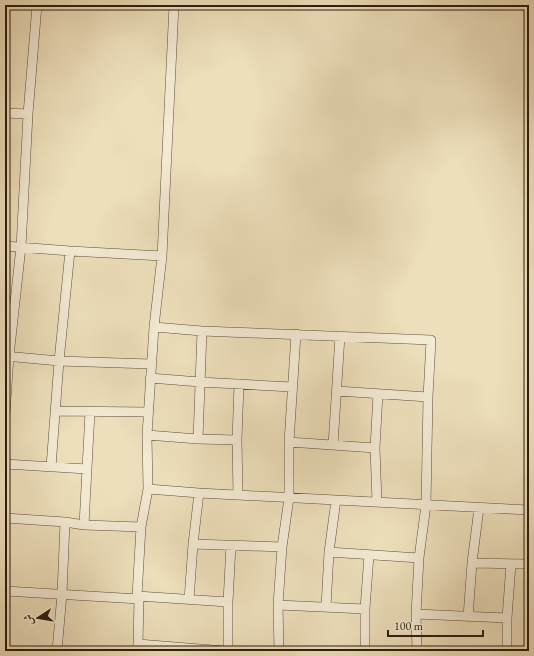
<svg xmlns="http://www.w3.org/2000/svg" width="534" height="656" font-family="'EB Garamond',Amiri,serif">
<rect width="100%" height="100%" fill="#eddfbb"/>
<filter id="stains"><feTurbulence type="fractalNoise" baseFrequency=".005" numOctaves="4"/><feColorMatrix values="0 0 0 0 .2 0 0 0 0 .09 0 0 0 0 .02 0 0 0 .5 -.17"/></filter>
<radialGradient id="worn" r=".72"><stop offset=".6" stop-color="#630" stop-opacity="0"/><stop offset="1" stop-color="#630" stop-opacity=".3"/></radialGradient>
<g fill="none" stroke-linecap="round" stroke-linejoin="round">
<defs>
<path id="minor" d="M 5,113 L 28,114
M 5,246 L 70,251 L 162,256
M 154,327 L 202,331 L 431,340 L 428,397 L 426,505 L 419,558 L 416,614 L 417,651
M 5,356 L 59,361 L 151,364
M 150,378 L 200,382 L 292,387
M 337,391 L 428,397
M 55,411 L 148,412
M 5,415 L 9,356 L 21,247 L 28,114 L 37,5
M 147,435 L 198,439 L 237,440
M 198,439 L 202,331
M 289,442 L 375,448
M 333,445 L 340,336
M 5,464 L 87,469
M 51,467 L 59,361 L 70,251
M 148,489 L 199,493 L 529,510
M 238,495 L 237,440 L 239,384
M 377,502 L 375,448 L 378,394
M 5,518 L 65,522 L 84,525 L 141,527
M 84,525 L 90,412
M 193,544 L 282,547
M 329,552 L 419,558
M 472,563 L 529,564
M 5,591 L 139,599
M 137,596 L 228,602
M 189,600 L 193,544 L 199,493
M 278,605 L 365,609
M 326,607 L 329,552 L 336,500
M 416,614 L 507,618
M 468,617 L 472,563 L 479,508
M 138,644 L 225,651
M 57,651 L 62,594 L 65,522
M 137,651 L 138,644 L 139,599 L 137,596 L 141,527 L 148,489 L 147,435 L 154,327 L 162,256 L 174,5
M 228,651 L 228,602 L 231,545
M 279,651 L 278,605 L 282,547 L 289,498 L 289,442 L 296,334
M 365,651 L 365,609 L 369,555
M 507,651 L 507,618 L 511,564"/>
</defs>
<!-- minor casing -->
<use href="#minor" stroke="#5c4d39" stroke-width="10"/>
<!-- minor -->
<use href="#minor" stroke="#f3ead3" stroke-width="9"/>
</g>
<!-- margin -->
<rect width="534" height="656" fill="none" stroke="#eddfbb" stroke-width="20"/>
<rect x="6" y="6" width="522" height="644" fill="none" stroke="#2c1c0e" stroke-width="2"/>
<rect x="10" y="10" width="514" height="636" fill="none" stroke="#2c1c0e"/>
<!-- north arrow -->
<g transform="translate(38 618) rotate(258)" stroke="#f3ead3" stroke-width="3" paint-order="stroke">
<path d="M0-3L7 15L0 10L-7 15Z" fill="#2c1c0e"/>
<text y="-6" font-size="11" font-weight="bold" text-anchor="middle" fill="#2c1c0e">ش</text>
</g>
<!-- scale -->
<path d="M388 630v6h95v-6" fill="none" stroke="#2c1c0e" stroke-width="2"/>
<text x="394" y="630" font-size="12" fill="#2c1c0e" stroke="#f3ead3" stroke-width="3" paint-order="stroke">100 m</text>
<rect width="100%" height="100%" filter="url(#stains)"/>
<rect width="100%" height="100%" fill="url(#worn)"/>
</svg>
